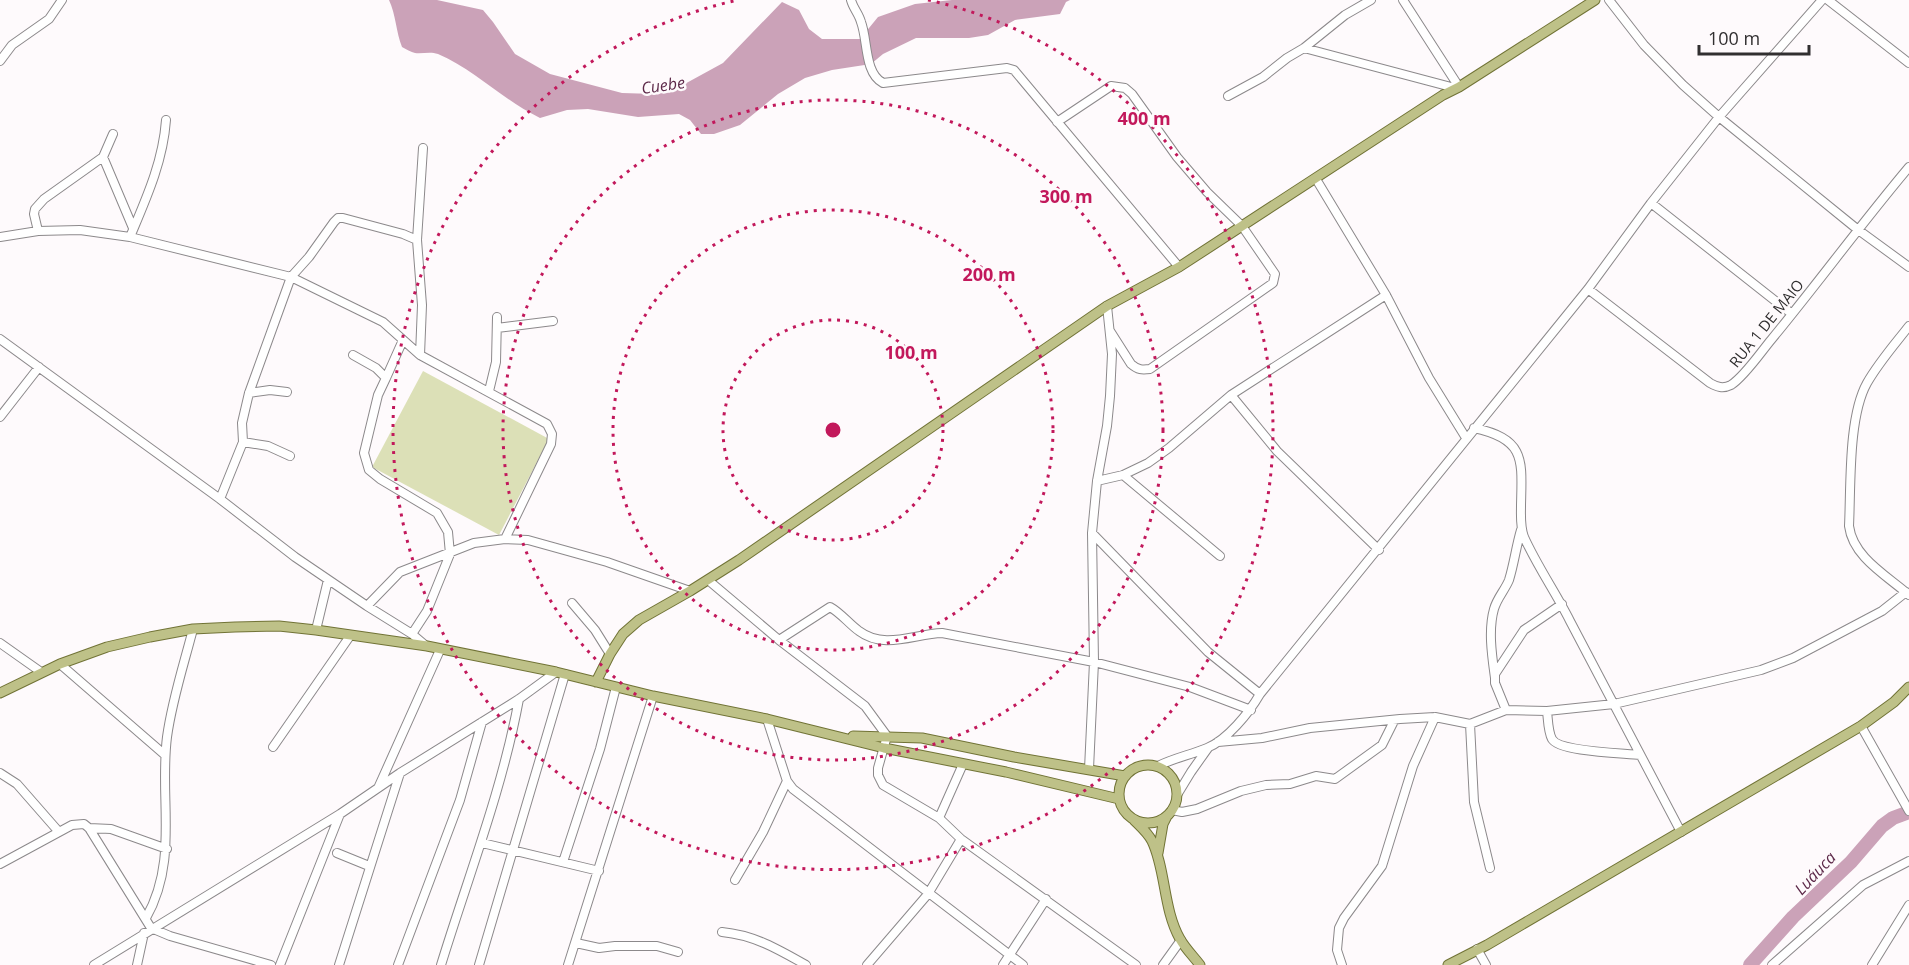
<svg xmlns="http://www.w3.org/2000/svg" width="1909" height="965" font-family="'Open Sans',sans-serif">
<rect width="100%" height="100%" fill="#fefafc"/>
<!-- green -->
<path fill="#dce0b7" d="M 423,371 L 549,439 L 499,535 L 372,467 Z"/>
<!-- water -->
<path fill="#cba2b8" d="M 389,0 L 437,0 L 483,10 L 493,22 L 515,54 L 550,74 L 622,93 L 655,94 L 670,92 L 723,63 L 782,2 L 799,10 L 809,29 L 822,39 L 860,39 L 878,17 L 915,4 L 952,0 L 1070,0 L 1066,2 L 1060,14 L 1015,20 L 988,35 L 969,38 L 916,38 L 883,54 L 871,64 L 832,70 L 805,78 L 778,94 L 740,125 L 714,134 L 701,134 L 690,120 L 679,114 L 638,117 L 588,109 L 567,110 L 540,118 C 503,100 475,70 438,54 C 430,51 423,54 415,53 C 411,52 406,49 402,47 C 396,32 396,15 389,0 Z"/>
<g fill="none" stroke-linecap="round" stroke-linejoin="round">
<!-- river -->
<path stroke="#cba2b8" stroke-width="14" d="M 1750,965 L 1793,917 L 1851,862 L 1882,826 L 1893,818 L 1909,812"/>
<defs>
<path id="minor" d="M 851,0 C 853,8 859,14 861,22 C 868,40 864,73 883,83 L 1007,68 L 1014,70 L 1179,267
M 1403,0 L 1459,87
M 1609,0 L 1644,45 L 1683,85 L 1719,117 L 1857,229 L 1909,267
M 1828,0 L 1909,63
M 1304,48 L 1455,88
M 0,61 L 12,45 L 49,19 L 62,0
M 1228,96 L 1263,77 L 1287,58 L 1304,48 L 1345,15 L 1371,0
M 1057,122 L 1111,86 L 1125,88 L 1132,94 L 1177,157 L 1207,192 L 1242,226 L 1275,274 L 1273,283 L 1150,369 C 1142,370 1138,370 1131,364 L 1110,331
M 103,157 L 133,228
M 1316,179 L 1386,295 L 1429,378 L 1466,438
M 1651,203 L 1792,314
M 38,231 L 34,214 L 35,209 L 44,199 L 103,157 L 113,134
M 0,237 L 38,231 L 80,230 L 130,237 L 291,277 L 383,322 L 420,355 L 422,305 L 417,240 L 423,148
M 130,237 C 146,199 163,162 166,120
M 1588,289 L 1710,383 C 1717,387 1723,389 1731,385 C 1744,377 1761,352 1771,340 C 1818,283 1861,224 1909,167
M 1107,306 L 1112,354 L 1110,396 L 1107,426 L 1097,481 L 1092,533 L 1208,652 L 1260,694
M 1909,326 C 1895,344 1879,362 1867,383 C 1848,417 1851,486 1849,526 C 1853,557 1886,575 1909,595
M 497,328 L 553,321
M 0,339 L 220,499 L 295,557 L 367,606 L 412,634 L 425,645
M 353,355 L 376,368 L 386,378 L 378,395 L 364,453 L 369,470 L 380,479 L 437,513 L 448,532 L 450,554 L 427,611 L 412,634
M 420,355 L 547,424 L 552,434 L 551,444 L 505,539
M 386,378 L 403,340
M 489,391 L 496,362 L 497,317
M 249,393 L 270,390 L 287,392
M 1231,395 L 1277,451 L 1379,550
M 0,417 L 39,367
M 1474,428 C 1526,439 1522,460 1521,505 C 1521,516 1520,527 1524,537 C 1537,566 1556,593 1570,621 C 1607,691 1644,762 1681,832
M 243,442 L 268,446 L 290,456
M 1123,475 L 1220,556
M 1097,481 L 1123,475 L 1148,463 L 1169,448 L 1231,395 L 1386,295
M 220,499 L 243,442 L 242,423 L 249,393 L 291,277 L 309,257 L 334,222 L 338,218 L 343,218 L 403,234 L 417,240
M 708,580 L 779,640 L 865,706 L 887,736 L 878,768 L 878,775 L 883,785 L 939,818 L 961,839 L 1136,965
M 572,603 L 595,630 L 610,654
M 367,606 L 400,572 L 474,543 L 505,539 L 528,540 L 607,562 L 690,591
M 316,630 L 328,580
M 779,640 L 830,607 C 841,613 849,624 859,631 C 884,650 914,634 942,633 L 1094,662 L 1190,687 L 1251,710
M 0,643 L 41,672
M 60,664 L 165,755
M 1495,678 C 1492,656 1488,630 1494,609 C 1497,598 1505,590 1509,580 C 1514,564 1516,547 1521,530
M 1506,710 L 1495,683 L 1495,674 L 1524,630 L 1562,604
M 1547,711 C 1548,719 1548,732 1552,739 C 1559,752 1624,753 1640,755
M 767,719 L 787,781 L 793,789 L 1023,965
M 1470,724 L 1474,802 L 1490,868
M 1861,726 L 1909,811
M 1218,742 L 1262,738 L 1310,728 L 1400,719 L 1435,717 L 1470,724 L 1506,710 L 1547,711 L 1614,704 L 1761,670 L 1793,658 L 1882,611 L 1906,592
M 273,747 L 350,636
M 1158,766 C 1174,758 1190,755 1207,748 C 1227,740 1249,713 1260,694 L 1588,289 L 1651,203 L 1719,117 L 1822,0
M 1089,769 L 1094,662 L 1092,533
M 0,773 L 17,784 L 59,832
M 379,786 L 440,650
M 1177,795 L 1191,772 L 1208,748
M 1172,810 L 1182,812 L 1197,809 L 1241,791 L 1266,785 L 1290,784 L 1316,776 L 1335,779 L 1382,745 L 1394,721
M 939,818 L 963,764
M 89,828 L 111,829 L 167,849
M 482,843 L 599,871
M 337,853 L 369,866
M 563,862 L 600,749 L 616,687
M 0,864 L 72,825 L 84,824 L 89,828 L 151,928 L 170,936 L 271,965
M 735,880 L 763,832 L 787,781
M 146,918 C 179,860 159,799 167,737 C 172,700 184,664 193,629
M 722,932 C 754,935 778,949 806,965
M 576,943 L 599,948 L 615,946 L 657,946 L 678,952
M 1477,949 L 1486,965
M 94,965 L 340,814 L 400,773 L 519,699 L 556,672
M 137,965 L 144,933
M 280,965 L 340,814
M 339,965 L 400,773
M 398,965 L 460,800 L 482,722
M 441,965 C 468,877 502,791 519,699
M 479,965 L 565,674
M 568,965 L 653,696
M 867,965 L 928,894 L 961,839
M 1003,965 L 1046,899
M 1163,965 L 1181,940
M 1342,965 L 1337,950 L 1339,928 L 1344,918 L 1382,866 L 1413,766 L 1435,717
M 1772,965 L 1863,885 L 1909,861
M 1872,965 L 1909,905"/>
<path id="major" d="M 596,682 L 610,654 L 623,634 L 639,620 L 690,591 L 739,560 L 1107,306 L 1179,267 L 1443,95 L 1459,87 L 1595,0
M 0,693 L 60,664 L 107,647 L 150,637 L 193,629 L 235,627 L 279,626 L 316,630 L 427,646 L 556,672 L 653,696 L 767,719 L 884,748 L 1006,772 L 1119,799
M 853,736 L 922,738 L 1014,757 L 1125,776
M1119 794a29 29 0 1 1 58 0a29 29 0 1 1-58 0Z
M 1134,820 C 1141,827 1148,833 1152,841 C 1166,870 1163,909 1180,939 C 1185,948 1194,957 1200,965
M 1158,853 L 1163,824 L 1167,816
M 1448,965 L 1487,945 L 1861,726 L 1894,702 L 1909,687"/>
</defs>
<!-- minor casing -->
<use href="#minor" stroke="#8c898b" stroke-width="10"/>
<!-- major casing -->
<use href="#major" stroke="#717336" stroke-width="11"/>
<!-- minor -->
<use href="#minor" stroke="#fff" stroke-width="8"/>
<!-- major -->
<use href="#major" stroke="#bec188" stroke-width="9"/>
</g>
<!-- distance rings -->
<g fill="none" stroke="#c2185b" stroke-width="3" stroke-dasharray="3 6">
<circle cx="833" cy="430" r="110"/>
<circle cx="833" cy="430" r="220"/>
<circle cx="833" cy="430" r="330"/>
<path d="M928 0A440 440 0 1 1 738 0"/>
</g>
<g text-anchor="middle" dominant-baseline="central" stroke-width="5" stroke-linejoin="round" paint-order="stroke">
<!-- street labels -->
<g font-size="15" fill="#312f30" stroke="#fefafc">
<text transform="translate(1766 323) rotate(-51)">RUA 1 DE MAIO</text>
</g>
<!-- water labels -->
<g font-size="16" font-style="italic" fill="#5c2848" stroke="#fefafc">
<text transform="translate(663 85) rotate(-8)">Cuebe</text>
<text transform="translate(1815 873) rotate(-47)">Luáuca</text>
</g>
</g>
<circle cx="833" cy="430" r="9" fill="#c2185b" stroke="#fefafc" stroke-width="3"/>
<g font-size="18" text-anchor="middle" font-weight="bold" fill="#c2185b" stroke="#fefafc" stroke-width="5" stroke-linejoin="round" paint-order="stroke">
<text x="1144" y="125">400 m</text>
<text x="1066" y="203">300 m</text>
<text x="989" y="281">200 m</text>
<text x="911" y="359">100 m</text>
</g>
<!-- scale -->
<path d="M1699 45v9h110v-9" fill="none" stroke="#312f30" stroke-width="3"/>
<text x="1708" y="45" font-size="18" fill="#312f30" stroke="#fefafc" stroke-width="4.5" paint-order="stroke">100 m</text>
</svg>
